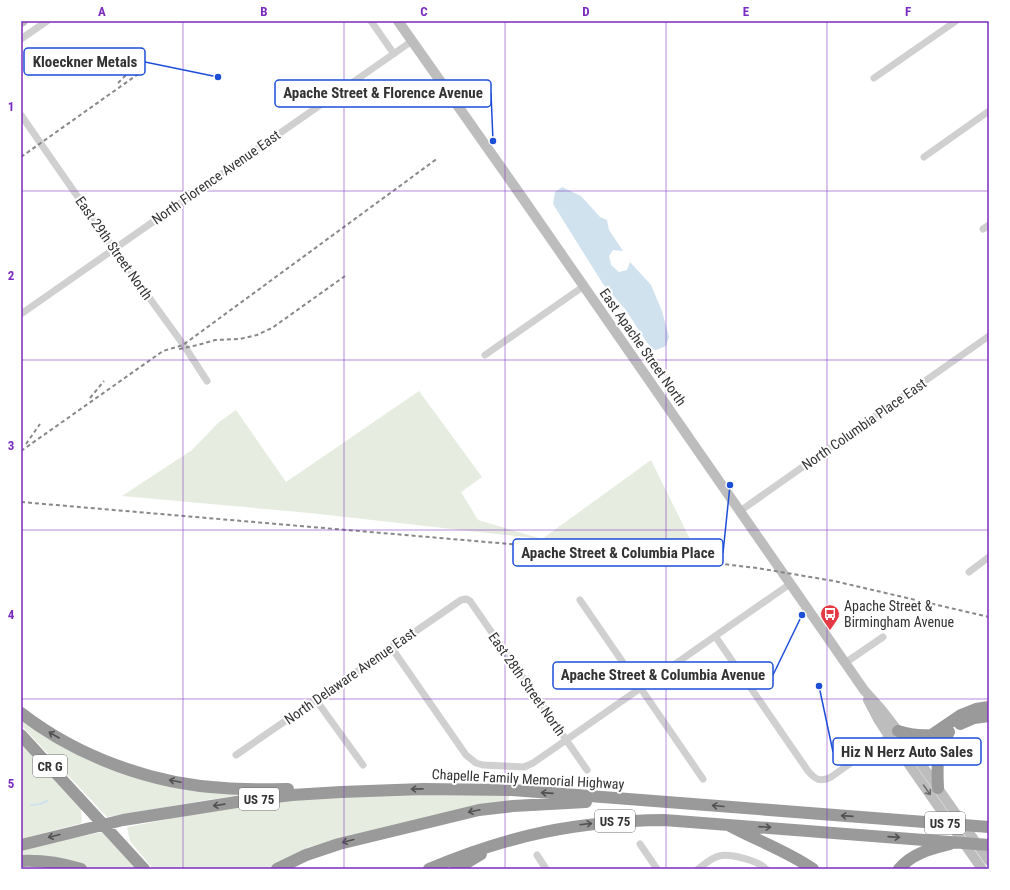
<svg xmlns="http://www.w3.org/2000/svg" width="1010" height="890" font-family="'Roboto Condensed',sans-serif">
<rect width="100%" height="100%" fill="#fff"/>
<!-- green -->
<path fill="#e6ecdf" d="M 419,391 L 482,477 L 461,492 L 478,520 L 542,539 L 651,460 L 692,543 L 542,539 L 310,513 L 122,496 L 192,450 L 219,422 L 236,410 L 286,482 Z
M 21,716 L 93,758 L 240,792 L 240,795 L 207,800 L 107,817 L 21,725 Z
M 21,741 L 81,808 L 82,823 L 21,839 Z
M 434,794 L 509,796 L 508,802 L 349,836 L 309,847 L 267,869 L 153,869 L 130,841 L 127,827 L 169,819 L 169,816 L 294,800 L 335,797 Z
M 103,832 L 138,869 L 93,869 L 69,862 L 21,857 L 21,849 Z"/>
<!-- water -->
<path fill="#cfe2ee" d="M 562,187 L 581,196 L 600,217 L 607,220 L 609,230 L 623,251 L 613,250 L 609,256 L 611,265 L 619,272 L 627,270 L 630,262 L 651,285 L 662,311 L 669,337 L 666,346 L 656,350 L 652,349 L 646,341 L 625,309 L 603,284 L 553,204 L 555,192 Z"/>
<g fill="none" stroke-linecap="round" stroke-linejoin="round">
<!-- stream -->
<path stroke="#cfe2ee" stroke-width="2" d="M 31,805 L 40,804 L 47,801"/>
<!-- minor -->
<path stroke="#d0d0d0" stroke-width="7" d="M 371,21 L 394,54
M 21,39 L 47,21
M 874,78 L 956,21
M 21,115 L 114,249 L 185,347 L 207,381
M 924,157 L 989,111
M 983,229 L 989,225
M 21,314 L 412,41
M 485,355 L 584,286
M 740,511 L 989,336
M 969,572 L 989,557
M 580,600 L 703,779
M 715,636 L 808,771 C 815,779 820,783 831,777 L 889,736
M 391,647 L 466,755 L 476,763 L 483,765 L 524,767 L 533,763 L 790,584
M 845,663 L 883,637
M 316,700 L 363,765
M 236,755 L 461,600 L 466,599 L 470,601 L 587,770
M 640,844 L 657,869
M 537,855 L 546,869
M 698,869 C 705,864 711,858 719,856 C 730,853 759,861 766,869"/>
<!-- secondary -->
<path stroke="#bdbdbd" stroke-width="10" d="M 398,21 L 517,190 L 864,690 L 881,709 L 898,731 L 989,861
M 21,22 L 23,21
M 868,700 L 878,719 L 889,736 L 982,869"/>
<!-- motorway -->
<path stroke="#9a9a9a" stroke-width="12" d="M 21,713 C 78,757 152,784 224,788 C 245,790 266,789 288,789
M 960,724 L 974,718 L 989,716
M 898,731 C 910,735 920,736 932,735
M 21,735 L 144,869
M 904,758 L 911,749 L 961,715 L 976,709 L 989,707
M 938,788 C 937,763 936,754 949,732
M 730,826 C 758,841 787,851 813,869
M 21,845 L 123,820 L 243,801 L 292,795 L 341,792 L 423,789 L 512,790 L 989,827
M 21,861 C 41,860 61,863 81,869
M 277,869 L 306,855 L 339,844 L 479,810 L 513,806 L 586,802
M 429,869 C 509,835 577,821 664,820 L 989,845
M 456,869 L 481,854
M 899,869 C 912,853 931,849 950,844"/>
<!-- rail -->
<path stroke="#888" stroke-width="2" stroke-dasharray="4 3" stroke-linecap="butt" d="M 118,83 L 133,68
M 21,157 L 141,72
M 179,349 L 198,345 L 215,340 L 240,339 L 257,335 L 272,328 L 345,276
M 90,398 L 104,381
M 26,444 L 40,424
M 21,451 L 163,351 L 183,345 L 438,158
M 21,502 L 661,557 L 757,568 L 834,581 L 989,617"/>
</g>
<!-- one-way arrows -->
<defs><path id="oneway-shaft" d="M-6 0H5M1.5-3L5.5 0L1.5 3" fill="none" stroke-width="1.6" stroke-linecap="round" stroke-linejoin="round"/></defs>
<g stroke="#525252">
<use href="#oneway-shaft" transform="translate(54 735) rotate(-150)"/>
<use href="#oneway-shaft" transform="translate(175 781) rotate(-168)"/>
<use href="#oneway-shaft" transform="translate(417 789) rotate(179)"/>
<use href="#oneway-shaft" transform="translate(547 793) rotate(-176)"/>
<use href="#oneway-shaft" transform="translate(219 805) rotate(172)"/>
<use href="#oneway-shaft" transform="translate(718 806) rotate(-175)"/>
<use href="#oneway-shaft" transform="translate(474 811) rotate(168)"/>
<use href="#oneway-shaft" transform="translate(847 816) rotate(-176)"/>
<use href="#oneway-shaft" transform="translate(586 824) rotate(-7)"/>
<use href="#oneway-shaft" transform="translate(765 827) rotate(4)"/>
<use href="#oneway-shaft" transform="translate(54 836) rotate(166)"/>
<use href="#oneway-shaft" transform="translate(894 837) rotate(4)"/>
<use href="#oneway-shaft" transform="translate(348 841) rotate(165)"/>
</g>
<use stroke="#6a6a6a" href="#oneway-shaft" transform="translate(927 790) rotate(55)"/>
<!-- grid -->
<path fill="none" stroke="#7b2cbf" stroke-width="1" stroke-opacity="0.55" d="M 183,21 L 183,869M 344,21 L 344,869M 505,21 L 505,869M 666,21 L 666,869M 827,21 L 827,869M 21,191 L 989,191M 21,360 L 989,360M 21,530 L 989,530M 21,699 L 989,699"/>
<!-- icons -->
<defs>
<symbol id="bus-pin" viewBox="-11 -11 22 30"><path d="M0 17L-7.5 6A9.5 9.5 0 1 1 7.5 6Z" fill="#e63946" stroke="#fff"/><path d="M-5-6H5V4H4V6H2V4H-2V6H-4V4H-5ZM-3.5-4V0h7V-4ZM-3.5 1.2v1.5H-2V1.2ZM2 1.2v1.5H3.5V1.2Z" fill="#fff"/></symbol>
</defs>
<g fill-rule="evenodd">
<use href="#bus-pin" x="819" y="603" width="22" height="30"/>
</g>
<g text-anchor="middle" dominant-baseline="central" stroke-width="4" stroke-linejoin="round" paint-order="stroke">
<!-- shield labels -->
<g fill="#fff" stroke="#707070" stroke-width="1">
<rect x="33" y="755" width="34" height="22" rx="3"/>
<rect x="239" y="788" width="40" height="22" rx="3"/>
<rect x="595" y="810" width="40" height="22" rx="3"/>
<rect x="925" y="812" width="40" height="22" rx="3"/>
</g>
<g font-size="13" font-weight="bold" fill="#333">
<text x="50" y="766">CR G</text>
<text x="259" y="799">US 75</text>
<text x="615" y="821">US 75</text>
<text x="945" y="823">US 75</text>
</g>
<!-- street labels -->
<g font-size="14" fill="#333" stroke="#fff">
<text transform="translate(216 177) rotate(-35)">North Florence Avenue East</text>
<text transform="translate(114 248) rotate(55)">East 29th Street North</text>
<text transform="translate(643 347) rotate(55)">East Apache Street North</text>
<text transform="translate(864 424) rotate(-35)">North Columbia Place East</text>
<text transform="translate(350 676) rotate(-35)">North Delaware Avenue East</text>
<text transform="translate(527 684) rotate(55)">East 28th Street North</text>
<text transform="translate(528 779) rotate(3)">Chapelle Family Memorial Highway</text>
</g>
<!-- poi labels -->
<g font-size="14" fill="#333" stroke="#fff" text-anchor="start">
<text x="844" y="606">Apache Street &amp;<tspan x="844" dy="16">Birmingham Avenue</tspan></text>
</g>
</g>
<!-- callouts -->
<path fill="none" stroke="#1d4ed8" stroke-width="1.5" d="M218 77L145 62M493 141L491 93M730 485L723 553M802 615L773 675M819 686L833 752"/>
<g fill="#1d4ed8" stroke="#fff" stroke-width="1.5">
<circle cx="218" cy="77" r="4"/>
<circle cx="493" cy="141" r="4"/>
<circle cx="730" cy="485" r="4"/>
<circle cx="802" cy="615" r="4"/>
<circle cx="819" cy="686" r="4"/>
</g>
<g fill="#fff" stroke="#1d4ed8" stroke-width="1.5">
<rect x="24" y="48" width="121" height="27" rx="4"/>
<rect x="275" y="80" width="216" height="27" rx="4"/>
<rect x="513" y="539" width="210" height="27" rx="4"/>
<rect x="553" y="662" width="220" height="27" rx="4"/>
<rect x="833" y="738" width="148" height="27" rx="4"/>
</g>
<g font-size="15" text-anchor="middle" font-weight="bold" fill="#333">
<text x="85" y="67">Kloeckner Metals</text>
<text x="383" y="98">Apache Street &amp; Florence Avenue</text>
<text x="618" y="558">Apache Street &amp; Columbia Place</text>
<text x="663" y="680">Apache Street &amp; Columbia Avenue</text>
<text x="907" y="757">Hiz N Herz Auto Sales</text>
</g>
<!-- border -->
<rect width="1010" height="890" fill="none" stroke="#ffffff" stroke-width="44"/>
<rect x="22" y="22" width="966" height="846" fill="none" stroke="#7b2cbf" stroke-width="1.5"/>
<g font-size="13" text-anchor="middle" font-weight="bold" fill="#7b2cbf">
<text x="102" y="16">A</text>
<text x="264" y="16">B</text>
<text x="424" y="16">C</text>
<text x="586" y="16">D</text>
<text x="746" y="16">E</text>
<text x="908" y="16">F</text>
<text x="11" y="111">1</text>
<text x="11" y="280">2</text>
<text x="11" y="450">3</text>
<text x="11" y="619">4</text>
<text x="11" y="788">5</text>
</g>
</svg>
